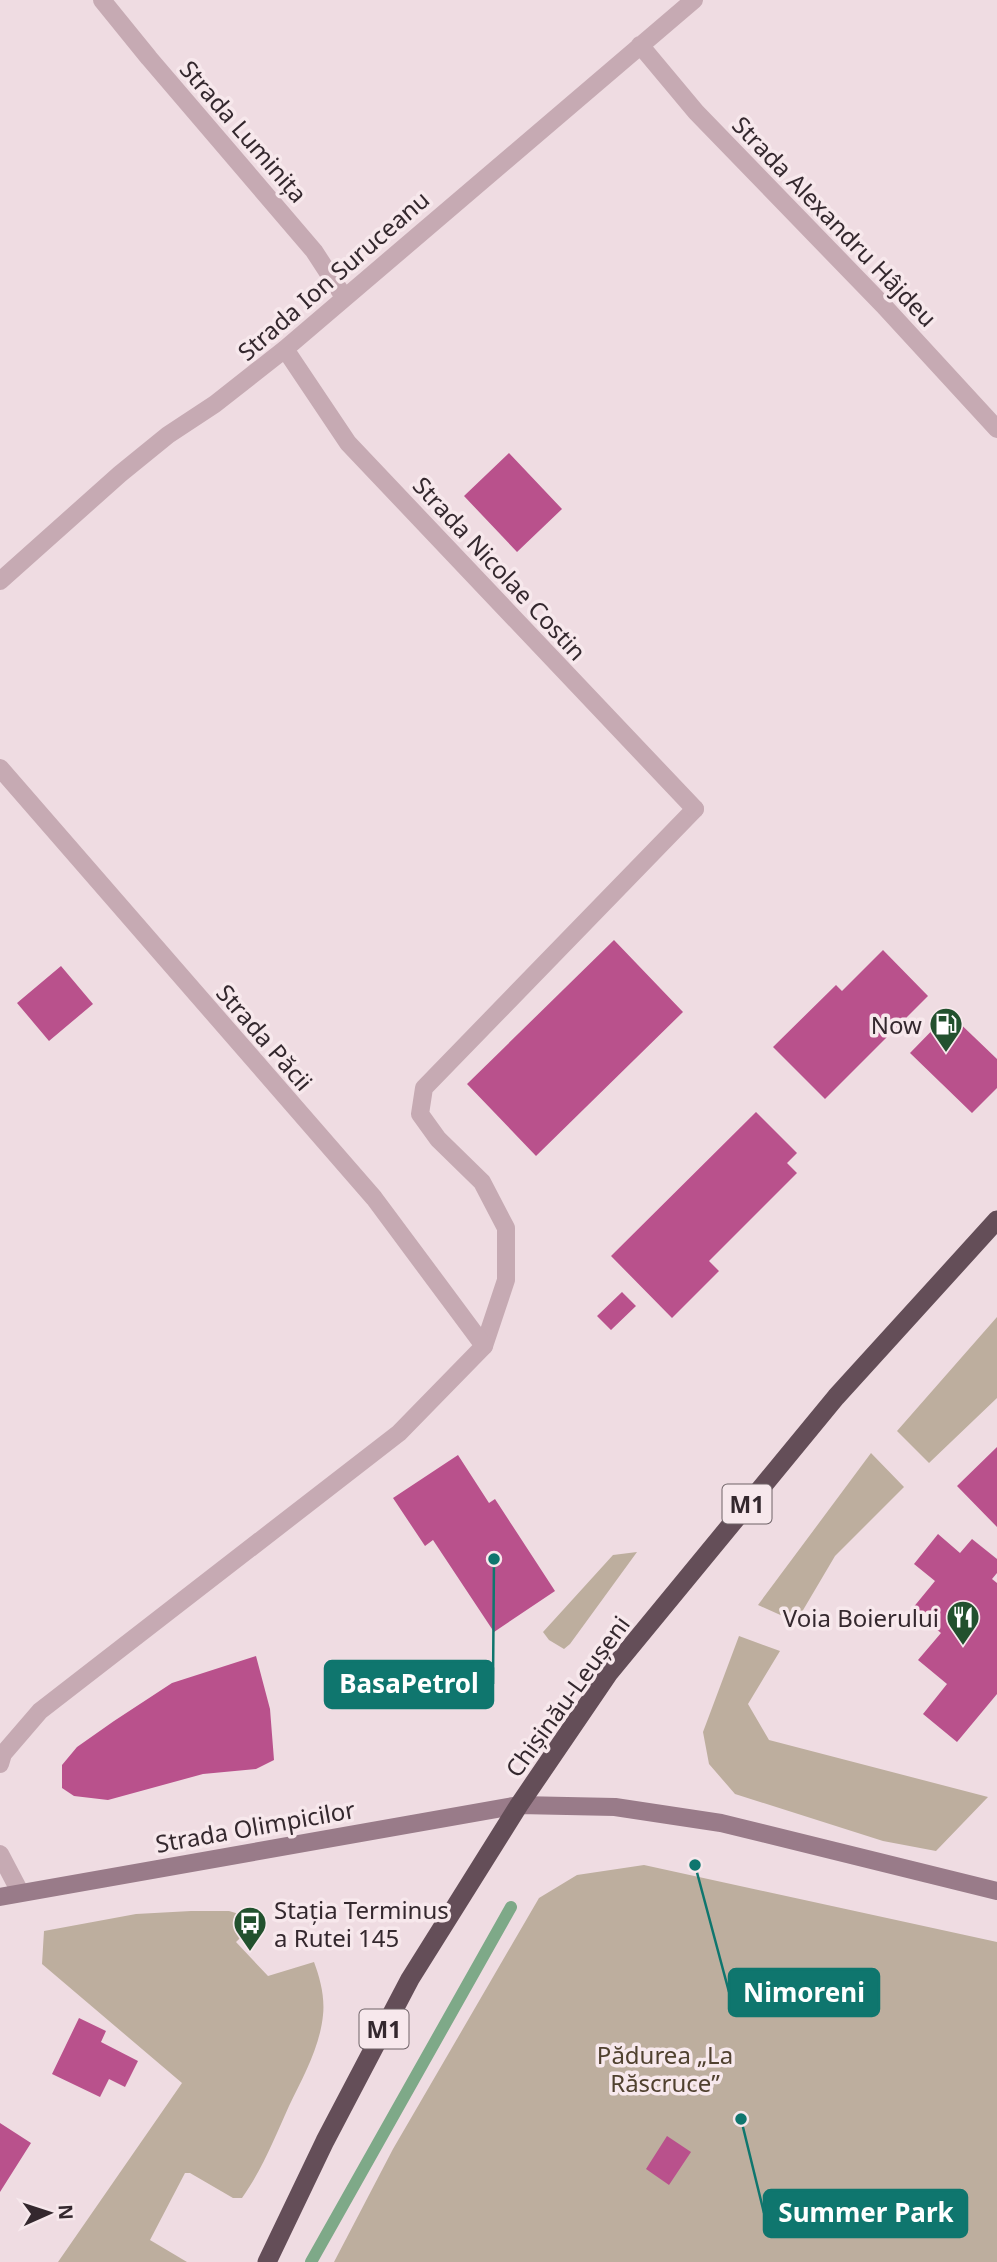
<svg xmlns="http://www.w3.org/2000/svg" width="997" height="2262" font-family="'Noto Sans',sans-serif">
<rect width="100%" height="100%" fill="#efdce2"/>
<!-- green -->
<path fill="#bdae9e" d="M 997,1317 L 997,1398 L 929,1463 L 897,1431 Z
M 871,1453 L 904,1487 L 835,1556 L 796,1622 L 758,1605 Z
M 637,1552 L 570,1644 L 564,1649 L 549,1640 L 543,1632 L 613,1555 Z
M 739,1636 L 780,1651 L 748,1704 L 769,1740 L 988,1797 L 936,1851 L 883,1841 L 735,1794 L 709,1764 L 703,1732 Z
M 644,1865 L 997,1942 L 997,2262 L 334,2262 L 393,2149 L 539,1898 L 577,1875 Z
M 191,1911 L 229,1911 L 259,1920 L 236,1942 L 268,1976 L 314,1962 C 320,1978 325,1997 323,2015 C 320,2047 303,2077 289,2106 C 275,2137 262,2170 242,2198 L 233,2198 L 190,2173 L 185,2173 L 150,2240 L 187,2262 L 58,2262 L 182,2083 L 42,1964 L 44,1931 L 136,1914 Z"/>
<g fill="none" stroke-linecap="round" stroke-linejoin="round">
<!-- stream -->
<path stroke="#7ea988" stroke-width="12" d="M 311,2262 L 511,1907"/>
</g>
<!-- building -->
<path fill="#b9518c" d="M 509,453 L 562,509 L 517,552 L 464,496 Z
M 614,940 L 683,1012 L 536,1156 L 467,1084 Z
M 883,950 L 928,996 L 825,1099 L 773,1047 L 836,985 L 842,991 Z
M 61,966 L 93,1004 L 49,1041 L 17,1003 Z
M 949,1013 L 997,1059 L 997,1088 L 972,1113 L 910,1053 Z
M 756,1112 L 797,1153 L 787,1163 L 797,1173 L 709,1261 L 719,1271 L 672,1318 L 611,1256 Z
M 622,1292 L 636,1306 L 611,1330 L 597,1316 Z
M 997,1447 L 997,1527 L 957,1486 Z
M 458,1455 L 489,1503 L 495,1499 L 555,1591 L 494,1632 L 433,1540 L 425,1546 L 393,1498 Z
M 938,1534 L 960,1553 L 972,1539 L 997,1559 L 997,1573 L 992,1579 L 997,1583 L 997,1694 L 957,1742 L 923,1714 L 947,1684 L 918,1660 L 941,1633 L 912,1609 L 935,1581 L 914,1564 Z
M 256,1656 L 270,1709 L 274,1760 L 256,1769 L 203,1774 L 108,1800 L 74,1796 L 62,1788 L 62,1765 L 77,1747 L 114,1721 L 172,1683 Z
M 79,2018 L 106,2031 L 101,2042 L 138,2061 L 125,2087 L 109,2079 L 100,2097 L 52,2074 Z
M 0,2123 L 31,2143 L 0,2192 Z
M 667,2136 L 691,2152 L 669,2185 L 646,2169 Z"/>
<g fill="none" stroke-linecap="round" stroke-linejoin="round">
<!-- service -->
<path stroke="#c6aab3" stroke-width="18" d="M 484,1346 L 506,1280 L 506,1228 L 482,1182 L 438,1139 L 420,1114 L 424,1088 L 695,809"/>
<!-- minor -->
<path stroke="#c6aab3" stroke-width="18" d="M 102,0 L 149,58 L 314,251 L 344,297
M 640,45 L 696,112 L 883,305 L 997,429
M 285,349 L 348,443 L 695,809
M 0,581 L 120,474 L 168,435 L 215,404 L 285,349 L 694,0
M 0,768 L 374,1198 L 484,1346 L 399,1433 L 40,1711 L 3,1754 L 0,1764
M 0,1854 L 20,1892"/>
<!-- secondary -->
<path stroke="#997b89" stroke-width="18" d="M 0,1897 L 519,1805 L 615,1807 L 721,1823 L 997,1891"/>
<!-- trunk -->
<path stroke="#644e58" stroke-width="19" d="M 267,2262 L 325,2141 L 410,1979 L 519,1805 L 609,1673 L 836,1397 L 997,1220"/>
</g>
<!-- icons -->
<defs>
<symbol id="fuel-pin" viewBox="-11 -11 22 30"><path d="M0 17L-7.5 6A9.5 9.5 0 1 1 7.5 6Z" fill="#22512e" stroke="#f7e8ec"/><path d="M-5.5-6h7V0h2V4h1.3V-2.5L3-4.5l.8-.8L6-3V5H2.5V1h-1V6h-7ZM-4.2-4.7v3.2H.2V-4.7Z" fill="#fff"/></symbol>
<symbol id="restaurant-pin" viewBox="-11 -11 22 30"><path d="M0 17L-7.5 6A9.5 9.5 0 1 1 7.5 6Z" fill="#22512e" stroke="#f7e8ec"/><path d="M-5-6h1v4h1v-4h1v4h1v-4h1v5L-1.5 .5V6h-2V.5L-5-1ZM5-6V6H3V1.5H1.5Q1.5-4 5-6Z" fill="#fff"/></symbol>
<symbol id="bus-pin" viewBox="-11 -11 22 30"><path d="M0 17L-7.5 6A9.5 9.5 0 1 1 7.5 6Z" fill="#22512e" stroke="#f7e8ec"/><path d="M-5-6H5V4H4V6H2V4H-2V6H-4V4H-5ZM-3.5-4V0h7V-4ZM-3.5 1.2v1.5H-2V1.2ZM2 1.2v1.5H3.5V1.2Z" fill="#fff"/></symbol>
</defs>
<g fill-rule="evenodd">
<use href="#fuel-pin" x="927" y="1005" width="38" height="52"/>
<use href="#restaurant-pin" x="944" y="1598" width="38" height="52"/>
<use href="#bus-pin" x="231" y="1904" width="38" height="52"/>
</g>
<g text-anchor="middle" dominant-baseline="central" stroke-width="7" stroke-linejoin="round" paint-order="stroke">
<!-- shield labels -->
<g fill="#f7e8ec" stroke="#6e6267" stroke-width="2">
<rect x="722.5" y="1484.5" width="49" height="39" rx="5"/>
<rect x="359.5" y="2009.5" width="49" height="39" rx="5"/>
</g>
<g font-size="23" font-weight="bold" fill="#34282e">
<text x="747" y="1504">M1</text>
<text x="384" y="2029">M1</text>
</g>
<!-- street labels -->
<g font-size="24" fill="#34282e" stroke="#f7e8ec">
<text transform="translate(244 131) rotate(49)">Strada Luminița</text>
<text transform="translate(835 221) rotate(46)">Strada Alexandru Hâjdeu</text>
<text transform="translate(333 275) rotate(-41)">Strada Ion Suruceanu</text>
<text transform="translate(500 568) rotate(47)">Strada Nicolae Costin</text>
<text transform="translate(265 1037) rotate(49)">Strada Păcii</text>
<text transform="translate(567 1696) rotate(-54)">Chișinău-Leușeni</text>
<text transform="translate(255 1826) rotate(-10)">Strada Olimpicilor</text>
</g>
<!-- poi labels -->
<g font-size="24" fill="#34282e" stroke="#f7e8ec" text-anchor="end">
<text x="922" y="1024">Now</text>
<text x="939" y="1617">Voia Boierului</text>
<text x="274" y="1909" text-anchor="start">Stația Terminus<tspan x="274" dy="28">a Rutei 145</tspan></text>
</g>
<!-- park labels -->
<g font-size="24" fill="#50412f" stroke="#f7e8ec">
<text x="665" y="2054">Pădurea „La<tspan x="665" dy="28">Răscruce”</tspan></text>
</g>
</g>
<!-- callouts -->
<path fill="none" stroke="#0f766e" stroke-width="2.5" d="M494 1559L493 1684M695 1865L729 1992M741 2119L764 2213"/>
<g fill="#0f766e" stroke="#f7e8ec" stroke-width="2.5">
<circle cx="494" cy="1559" r="7"/>
<circle cx="695" cy="1865" r="7"/>
<circle cx="741" cy="2119" r="7"/>
</g>
<g fill="#0f766e" stroke="#0f766e" stroke-width="2.5">
<rect x="325" y="1661" width="168" height="47" rx="7"/>
<rect x="729" y="1969" width="150" height="47" rx="7"/>
<rect x="764" y="2190" width="203" height="47" rx="7"/>
</g>
<g font-size="26" text-anchor="middle" font-weight="bold" fill="#fff">
<text x="409" y="1693">BasaPetrol</text>
<text x="804" y="2002">Nimoreni</text>
<text x="866" y="2222">Summer Park</text>
</g>
<!-- north arrow -->
<g transform="translate(49 2213) rotate(87)" stroke="#f7e8ec" stroke-width="5" paint-order="stroke">
<path d="M0-5L12 26L0 18L-12 26Z" fill="#34282e"/>
<text y="-10" font-size="19" font-weight="bold" text-anchor="middle" fill="#34282e">N</text>
</g>
</svg>
